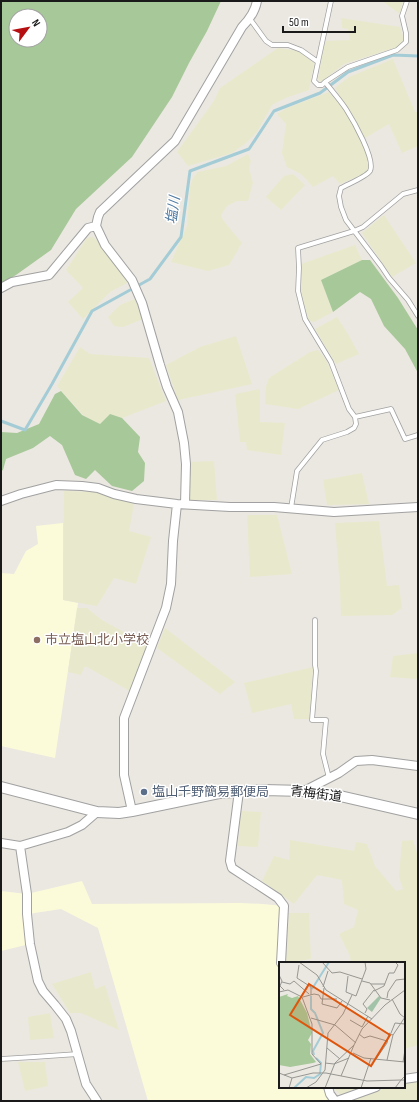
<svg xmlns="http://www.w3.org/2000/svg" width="419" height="1102" font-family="'Sofia Sans Condensed','Noto Sans JP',sans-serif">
<rect width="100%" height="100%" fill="#ebe8e1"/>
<!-- education -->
<path fill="#fcfbd9" d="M 63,523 L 63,600 L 78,603 L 55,758 L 1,746 L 1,573 L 14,574 L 26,551 L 38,544 L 36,526 Z
M 82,881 L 92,904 L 240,903 L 263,904 L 284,906 L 280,963 L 280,1087 L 328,1087 L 330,1094 L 327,1101 L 148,1101 L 98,928 L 61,909 L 28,914 L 30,944 L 1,951 L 1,891 L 27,894 Z"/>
<!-- farmland -->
<path fill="#e8e9cc" d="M 382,1 L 403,1 L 400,14 Z
M 341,18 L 400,27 L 404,40 L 397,47 L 344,64 L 321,82 L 318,79 L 325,41 L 350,40 L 348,29 L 342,28 Z
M 278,48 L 298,51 L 314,63 L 309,90 L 288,97 L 272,105 L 257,132 L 246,143 L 232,153 L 188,166 L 177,152 L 214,101 L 220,88 Z
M 393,59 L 415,112 L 418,112 L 418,146 L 402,153 L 389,124 L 365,138 L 335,88 L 349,77 Z
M 329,92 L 345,111 L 364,146 L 368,157 L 369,167 L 365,173 L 340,184 L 333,176 L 313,187 L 301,174 L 287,167 L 282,153 L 286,124 L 277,114 L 287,108 Z
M 248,154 L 251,161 L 249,168 L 253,183 L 248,201 L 237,201 L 227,206 L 221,215 L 223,220 L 242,243 L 229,265 L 208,271 L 171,262 L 187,226 L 190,187 L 193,178 L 198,172 L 226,166 Z
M 293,174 L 305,185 L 281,210 L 266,197 L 284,176 Z
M 384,215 L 416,263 L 392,277 L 362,233 Z
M 93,237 L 104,247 L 129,282 L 110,292 L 83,319 L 68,302 L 83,288 L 66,270 L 87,238 Z
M 355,245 L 362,260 L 321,280 L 333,312 L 314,322 L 308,320 L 301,291 L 301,264 Z
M 135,299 L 143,319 L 123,327 L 114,326 L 108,317 L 120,305 Z
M 337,317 L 348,334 L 359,354 L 336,364 L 315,329 Z
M 236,336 L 252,384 L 178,400 L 166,365 L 200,347 Z
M 80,347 L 90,354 L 149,358 L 166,401 L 122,418 L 110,414 L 100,424 L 83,415 L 57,386 Z
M 318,350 L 326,360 L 339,390 L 298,409 L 265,404 L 266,386 L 269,378 L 310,352 Z
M 260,389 L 260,422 L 285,423 L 281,455 L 247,450 L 246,442 L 240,442 L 235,394 Z
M 214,461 L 217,500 L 189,500 L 189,462 Z
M 362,473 L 369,504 L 327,505 L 323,480 Z
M 64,491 L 95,492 L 134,504 L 129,531 L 151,537 L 136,584 L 114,578 L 97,606 L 63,600 Z
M 247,515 L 277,515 L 292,574 L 250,577 Z
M 379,521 L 387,586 L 399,585 L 402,608 L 392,615 L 341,616 L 340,587 L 335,523 Z
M 77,608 L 87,608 L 102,620 L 149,646 L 130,691 L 85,666 L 81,675 L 68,672 Z
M 165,628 L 235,682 L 220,694 L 157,648 Z
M 418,653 L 418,679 L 390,677 L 393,656 Z
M 313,667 L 310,719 L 294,719 L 291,704 L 252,713 L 244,683 Z
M 241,811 L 261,812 L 258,847 L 238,846 Z
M 290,840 L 354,851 L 356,842 L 367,844 L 375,866 L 396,891 L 403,889 L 399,877 L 402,841 L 413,840 L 418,856 L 418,1045 L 404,1049 L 404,963 L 351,963 L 350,956 L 339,934 L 354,927 L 358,910 L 344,904 L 342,880 L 317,875 L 294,904 L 262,881 L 274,856 L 289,860 Z
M 289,913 L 309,913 L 311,959 L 286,963 Z
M 91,972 L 95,989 L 105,985 L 119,1030 L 81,1013 L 70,1013 L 52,984 Z
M 50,1013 L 54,1038 L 30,1040 L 28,1017 Z
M 18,1062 L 45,1062 L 48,1086 L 25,1091 Z
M 418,1080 L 418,1101 L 349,1101 L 387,1087 L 404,1087 L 404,1083 Z
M 332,1087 L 359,1087 L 341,1095 Z"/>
<!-- forest -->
<path fill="#a7c898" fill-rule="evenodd" d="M 1,1 L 221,1 L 207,31 L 189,63 L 172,97 L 132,157 L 76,209 L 51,250 L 16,275 L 1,284 ZM 16,16 L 40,16 L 40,40 L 16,40 Z
M 362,260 L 370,260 L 398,298 L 418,330 L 418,373 L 405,349 L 384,326 L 371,299 L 360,292 L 333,312 L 321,280 Z
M 61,391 L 82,415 L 100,424 L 110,414 L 122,418 L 140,437 L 138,452 L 145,463 L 144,481 L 132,491 L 112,486 L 95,470 L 86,479 L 75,475 L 62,445 L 50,436 L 33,448 L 6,459 L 3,470 L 1,471 L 1,432 L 17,433 L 39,424 L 55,394 Z"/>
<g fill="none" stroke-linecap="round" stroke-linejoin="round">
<!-- stream -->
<path stroke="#a4ccd6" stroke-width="3" d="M 1,421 L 25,430 L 52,384 L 92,311 L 150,279 L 181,237 L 190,171 L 249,149 L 274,111 L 320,93 L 348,72 L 393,55 L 418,56"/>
<defs>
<path id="service" d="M 250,19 L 266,41 L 272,45 L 288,45 L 301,50 L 318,62 L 314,81 L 318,85 L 322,85 L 325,82 C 332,91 340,100 346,109 C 353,120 376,160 370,171 C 366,177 348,184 341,188 L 339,196 L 341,207 L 346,220 L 381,266 L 389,278 L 408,300 L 418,316
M 318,62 L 331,1
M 325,82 L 348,67 L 397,50 L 406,42 L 406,33 L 402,16 L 407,1
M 418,190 L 403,194 L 363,227 L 354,231 L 298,248 L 299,268 L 298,291 L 305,319 L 331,362 L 349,409 L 355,417 L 391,409 L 405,439 L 418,435
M 291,508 L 297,471 L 322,440 L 347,432 L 354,428 L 356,424 L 355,417
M 315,620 L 315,665 L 316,671 L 312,720 L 326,720 L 323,754 L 329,778
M 1,1059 L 34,1057 L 78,1054"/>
<path id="minor" d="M 1,288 L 12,282 L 49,275 L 88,228 L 96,226
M 1,501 L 21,494 L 56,485 L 82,486 L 98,488 L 114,494 L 136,499 L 177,504 L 230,507 L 274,507 L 334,512 L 418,507
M 185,504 L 186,464 L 184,443 L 178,412 L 167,387 L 160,365 L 142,303 L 132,280 L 105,245 L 96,226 L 98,217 L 100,212 L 175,141 L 242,27 C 250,19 255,12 257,1
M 239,791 L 230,861 L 232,868 L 278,898 L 284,906 L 281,963
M 304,791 L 339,773 L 356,761 L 372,760 L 418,766
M 132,811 L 124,775 L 124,718 L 166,608 L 171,584 L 173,541 L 177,504
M 1,843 L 20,846 L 68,832 L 82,825 L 97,812
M 20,846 L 27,894 L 27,914 L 30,944 L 38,981 L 43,991 L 55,1005 L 66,1019 L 71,1031 L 86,1084 L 97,1101
M 404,1079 L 418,1077
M 328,1087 L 330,1094 L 335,1101
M 337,1101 L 376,1087"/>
<path id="tertiary" d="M 1,787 L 97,812 L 119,813 L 132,811 L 219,793 L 264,790 L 304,791 L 340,796 L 418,814"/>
</defs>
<!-- service casing -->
<use href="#service" stroke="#a1a1a1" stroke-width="5.5"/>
<!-- minor casing -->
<use href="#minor" stroke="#a1a1a1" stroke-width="10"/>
<!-- tertiary casing -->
<use href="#tertiary" stroke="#a1a1a1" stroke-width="12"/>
<!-- service -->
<use href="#service" stroke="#fff" stroke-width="4"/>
<!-- minor -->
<use href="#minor" stroke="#fff" stroke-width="8"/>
<!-- tertiary -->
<use href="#tertiary" stroke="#fff" stroke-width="10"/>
</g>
<!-- markers -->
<circle fill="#8d6e63" stroke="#fff" stroke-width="1.5" cx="37" cy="640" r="4"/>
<circle fill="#5c6f8a" stroke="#fff" stroke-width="1.5" cx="144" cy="792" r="4"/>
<g text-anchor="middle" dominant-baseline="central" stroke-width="3" stroke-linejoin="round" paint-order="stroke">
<!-- education labels -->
<g font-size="13" fill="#785e54" stroke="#fff" text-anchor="start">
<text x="45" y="640">市立塩山北小学校</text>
</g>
<!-- service labels -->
<g font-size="13" fill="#4e5e75" stroke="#fff" text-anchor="start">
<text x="152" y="792">塩山千野簡易郵便局</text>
</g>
<!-- street labels -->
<g font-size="13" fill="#1a1a1a" stroke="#fff">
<text transform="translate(316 794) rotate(7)">青梅街道</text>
</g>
<!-- water labels -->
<g font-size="14" font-style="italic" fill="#4f7aa2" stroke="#fff">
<text transform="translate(173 210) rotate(-82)">塩川</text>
</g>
</g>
<!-- overview -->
<g transform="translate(279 962)">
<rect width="126" height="126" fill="#ebe8e1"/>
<path d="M 9,32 L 8,34 L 13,36 L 19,34 L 28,51 L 33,71 L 29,78 L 32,82 L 31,92 L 37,100 L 34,101 L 11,105 L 0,103 L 0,35 Z" fill="#a7c898"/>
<path d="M 100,34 L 102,36 L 93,50 L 88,46 Z" fill="#a3c3a8"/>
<path fill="none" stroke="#a4ccd6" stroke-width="2" d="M 33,27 L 50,0M 32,34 L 32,47 L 36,51 L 44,71 L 34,89 L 35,93M 15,126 L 27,115 L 35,116 L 41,112 L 42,101 L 37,96"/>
<path fill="none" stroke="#979691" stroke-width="1" d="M 20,0 L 38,13 L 47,28 L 93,57M 43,0 L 53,11 L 61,10 L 83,17M 20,3 L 18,16 L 32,25 L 32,33M 0,13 L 3,19 L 1,24 L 5,28M 69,14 L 67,30 L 77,34 L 87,7 L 86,0M 83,19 L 91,21 L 102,36 L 111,38M 3,20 L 11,22 L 15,19 L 30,32M 92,22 L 106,22M 44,25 L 49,9M 45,26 L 43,42 L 58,46 L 63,39M 95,29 L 105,24 L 110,11 L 115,11 L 119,3 L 116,0M 0,30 L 9,28 L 23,35 L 33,62 L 33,92 L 42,102M 24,35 L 35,32 L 40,33 L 42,37 L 58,37M 108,36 L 109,30 L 117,18 L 126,17M 113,37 L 121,52 L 126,56M 86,51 L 88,47 L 84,42 L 95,28M 32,56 L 56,63M 71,58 L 83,65M 56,63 L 77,81M 83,65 L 89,54M 112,71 L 116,61 L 126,62M 80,72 L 85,76 L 91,74 L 108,79M 48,86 L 61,97M 74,91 L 85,96 L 126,100M 97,97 L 108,81 L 110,71 L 114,73M 108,98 L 114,73 L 126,55M 124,100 L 126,88M 46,101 L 55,102 L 70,96M 0,111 L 13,116M 5,113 L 42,102M 62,114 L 75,83M 10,126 L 13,116 L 34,111 L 47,111 L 88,119 L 122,118 L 126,114M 27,126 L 37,120 L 46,108 L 49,71 L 64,52 L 73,33M 46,126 L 56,101 L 75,83 L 83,67 L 106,43 L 126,28M 82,126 L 92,96M 116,126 L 122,118 L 126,118"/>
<path fill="#de560d" fill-opacity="0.15" stroke="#de560d" stroke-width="2" d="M 30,22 L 111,73 L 92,104 L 11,53 Z"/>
<rect width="126" height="126" fill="none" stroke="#1a1a1a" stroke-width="2"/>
</g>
<!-- border -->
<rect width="419" height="1102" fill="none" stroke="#1a1a1a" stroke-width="4"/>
<!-- north arrow -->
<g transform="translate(28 28) rotate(58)"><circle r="19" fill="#ffffff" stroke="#a3a3a3"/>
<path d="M0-3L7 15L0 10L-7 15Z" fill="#b60f11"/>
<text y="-6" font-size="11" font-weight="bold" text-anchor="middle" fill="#1a1a1a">N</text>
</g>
<!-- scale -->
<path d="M283 26v6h72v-6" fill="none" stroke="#1a1a1a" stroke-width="2"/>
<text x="289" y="26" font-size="12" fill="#1a1a1a" stroke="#ffffff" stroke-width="3" paint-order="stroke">50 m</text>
</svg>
